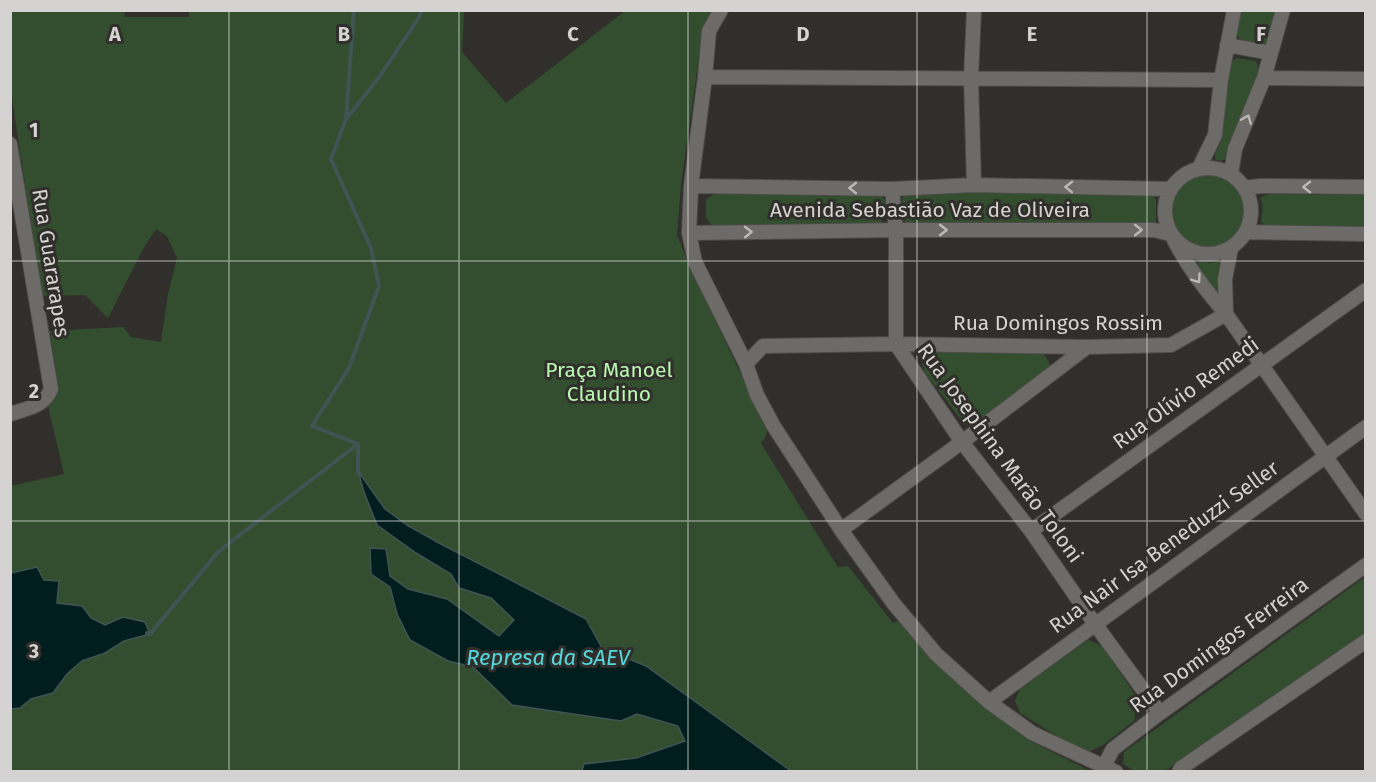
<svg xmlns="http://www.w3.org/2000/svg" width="1376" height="782" font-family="'Fira Sans',sans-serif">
<rect width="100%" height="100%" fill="#312f2b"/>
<!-- green -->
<path fill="#324e2f" d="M 124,10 L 125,17 L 189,17 L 189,10 L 464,11 L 462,52 L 506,103 L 625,11 L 713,11 L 703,28 L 681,184 L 677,235 L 689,265 L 767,429 L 766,437 L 761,443 L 820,539 L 838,567 L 848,566 L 893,623 L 902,620 L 932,657 L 974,698 L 1026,739 L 1090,771 L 791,771 L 646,666 L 602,648 L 586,619 L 439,543 L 407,525 L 385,509 L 359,473 L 377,525 L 416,553 L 451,574 L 459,588 L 491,598 L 514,620 L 499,636 L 447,599 L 408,589 L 390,576 L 385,549 L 390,587 L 397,614 L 448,661 L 473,667 L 512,705 L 621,721 L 637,714 L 678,726 L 685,741 L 636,758 L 584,764 L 582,772 L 11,771 L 10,486 L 64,474 L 48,406 L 56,398 L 57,381 L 50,331 L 123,327 L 131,337 L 161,342 L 168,294 L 177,258 L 167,236 L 156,229 L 143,249 L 108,318 L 85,295 L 42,296 L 11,92 L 11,11 Z
M 1242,11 L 1278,11 L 1269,42 L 1262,46 L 1242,43 L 1236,33 Z
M 1237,58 L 1256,61 L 1259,70 L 1227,159 L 1220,161 L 1215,159 L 1215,154 L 1221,140 L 1229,63 Z
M1171 210a37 37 0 1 1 74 0a37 37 0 1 1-74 0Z
M 716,193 L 879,194 L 886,201 L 887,215 L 878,225 L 713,227 L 706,218 L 706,199 Z
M 911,193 L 1151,193 L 1156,200 L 1156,222 L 1151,226 L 908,225 L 904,220 L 902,198 Z
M 1268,194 L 1365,195 L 1365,228 L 1266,226 L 1261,222 C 1261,213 1265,207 1260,198 Z
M 1200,261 L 1210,263 L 1219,261 L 1223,264 L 1219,292 L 1217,295 L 1194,266 Z
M 1040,351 L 1046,357 L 1050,364 L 1048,371 L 975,424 L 967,425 L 962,421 L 925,373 L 922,364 L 926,357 L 934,352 Z
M 1365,577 L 1365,636 L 1165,771 L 1134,771 L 1123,764 L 1124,752 Z
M 1088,640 L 1102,646 L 1138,699 L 1134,721 L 1103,745 L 1090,751 L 1078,749 L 1020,713 L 1015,701 L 1020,689 Z"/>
<!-- water -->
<path fill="#011d1e" stroke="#405454" stroke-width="1.5" d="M 358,471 L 385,509 L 407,525 L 439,543 L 586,619 L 602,648 L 646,666 L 791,771 L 582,771 L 584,764 L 636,758 L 685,741 L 678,726 L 637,714 L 621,721 L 512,705 L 473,667 L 448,661 L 410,640 L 397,614 L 390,587 L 371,574 L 370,548 L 386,549 L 390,576 L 408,589 L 447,599 L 499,636 L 514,620 L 491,598 L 459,588 L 451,574 L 416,553 L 377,525 L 364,492 Z
M 37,567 L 44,580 L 59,581 L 57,603 L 82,606 L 91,618 L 105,625 L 123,617 L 145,622 L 150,634 L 124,641 L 105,653 L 82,661 L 67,674 L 53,693 L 31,699 L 20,708 L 11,709 L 11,573 Z"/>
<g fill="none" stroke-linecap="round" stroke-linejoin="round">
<!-- stream -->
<path stroke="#405454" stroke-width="4" d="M 354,10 L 346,119 L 331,159 L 371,248 L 379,286 L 349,368 L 312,426 L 358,444 L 358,471 L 360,475
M 347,118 L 380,76 L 418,19 L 422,10
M 147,633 L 150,634 L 219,551 L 358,444"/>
<defs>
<path id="minor" d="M 721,10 L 709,31 L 705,77 L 691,186 L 689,233 L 695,262 L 746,364 L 757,395 L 773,425 L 841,530 L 894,604 L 936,654 L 989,702 L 1032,733 L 1116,772
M 974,10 L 971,78 L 974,185
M 1227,45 L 1271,53
M 705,77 L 1221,80
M 1264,78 L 1366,79
M 10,144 L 51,389 C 45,406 26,409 10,414
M1165 211a43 43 0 1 1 86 0a43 43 0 1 1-86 0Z
M 1199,168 L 1215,135 L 1221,80 L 1234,10
M 1231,174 L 1235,149 L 1264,78 L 1283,10
M 691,186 L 892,189 L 974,185 L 1170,189
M 1245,188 L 1260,186 L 1366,187
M 892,189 L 896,230 L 896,344 L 962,442 L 1031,531 L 1095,624 L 1160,713
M 1246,232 L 1366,234
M 689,233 L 896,230 L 1154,230 L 1170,234
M 1174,240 C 1189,269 1205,289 1226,314 L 1366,514
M 1226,314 L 1225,279 L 1231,248
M 746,364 L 763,346 L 896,344 L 1087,347 L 1171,345 L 1226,314
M 841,530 L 962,442 L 1087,347
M 1031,531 L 1366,290
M 989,702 L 1366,427
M 1104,766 L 1113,749 L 1160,713 L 1366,565
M 1179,772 L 1181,768 L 1366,641"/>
</defs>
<!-- minor casing -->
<use href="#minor" stroke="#4d4c48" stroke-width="16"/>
<!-- minor -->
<use href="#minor" stroke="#6d6b67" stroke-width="14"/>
</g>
<!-- one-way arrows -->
<defs><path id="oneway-chevron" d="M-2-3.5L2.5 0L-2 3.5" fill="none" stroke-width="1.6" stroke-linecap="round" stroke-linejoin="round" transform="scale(1.5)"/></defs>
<g stroke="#bab9b6">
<use href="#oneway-chevron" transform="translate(1247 119) rotate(-68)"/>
<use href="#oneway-chevron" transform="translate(1069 187) rotate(-179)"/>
<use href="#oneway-chevron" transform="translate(1307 187) rotate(-180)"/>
<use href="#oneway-chevron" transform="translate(853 188) rotate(-179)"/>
<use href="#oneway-chevron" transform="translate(943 230)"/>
<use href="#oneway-chevron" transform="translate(1138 230)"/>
<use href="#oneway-chevron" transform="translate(748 232) rotate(-1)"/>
<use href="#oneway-chevron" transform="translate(1197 279) rotate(54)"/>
</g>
<!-- grid -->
<path fill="none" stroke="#d4d3d1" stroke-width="1.5" stroke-opacity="0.55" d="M 229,10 L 229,772M 459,10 L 459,772M 688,10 L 688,772M 917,10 L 917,772M 1147,10 L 1147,772M 10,261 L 1366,261M 10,521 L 1366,521"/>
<g text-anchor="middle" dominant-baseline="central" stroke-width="6" stroke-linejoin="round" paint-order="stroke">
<!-- street labels -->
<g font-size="21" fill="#d4d3d1" stroke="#312f2b">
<text x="930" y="210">Avenida Sebastião Vaz de Oliveira</text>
<text transform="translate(51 263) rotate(81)">Rua Guararapes</text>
<text x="1058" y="323">Rua Domingos Rossim</text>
<text transform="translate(1186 393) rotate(-36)">Rua Olívio Remedi</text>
<text transform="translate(1000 453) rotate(54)">Rua Josephina Marão Toloni</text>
<text transform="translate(1164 547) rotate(-36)">Rua Nair Isa Beneduzzi Seller</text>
<text transform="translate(1219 645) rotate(-36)">Rua Domingos Ferreira</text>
</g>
<!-- park labels -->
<g font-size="21" fill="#b8f8b0" stroke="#312f2b">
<text x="609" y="370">Praça Manoel<tspan x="609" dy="24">Claudino</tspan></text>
</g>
<!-- water labels -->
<g font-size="22" font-style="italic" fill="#53d9dd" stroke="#312f2b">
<text x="548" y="657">Represa da SAEV</text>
</g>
</g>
<g font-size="20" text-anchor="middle" font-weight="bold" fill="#d4d3d1" stroke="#312f2b" stroke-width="6" stroke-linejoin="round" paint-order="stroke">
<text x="115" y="41">A</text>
<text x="344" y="41">B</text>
<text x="573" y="41">C</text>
<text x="803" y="41">D</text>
<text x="1032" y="41">E</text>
<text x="1261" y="41">F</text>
<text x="34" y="137">1</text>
<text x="34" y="398">2</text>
<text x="34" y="658">3</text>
</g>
<!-- border -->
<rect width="1376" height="782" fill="none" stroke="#d4d3d1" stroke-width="24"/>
</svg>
